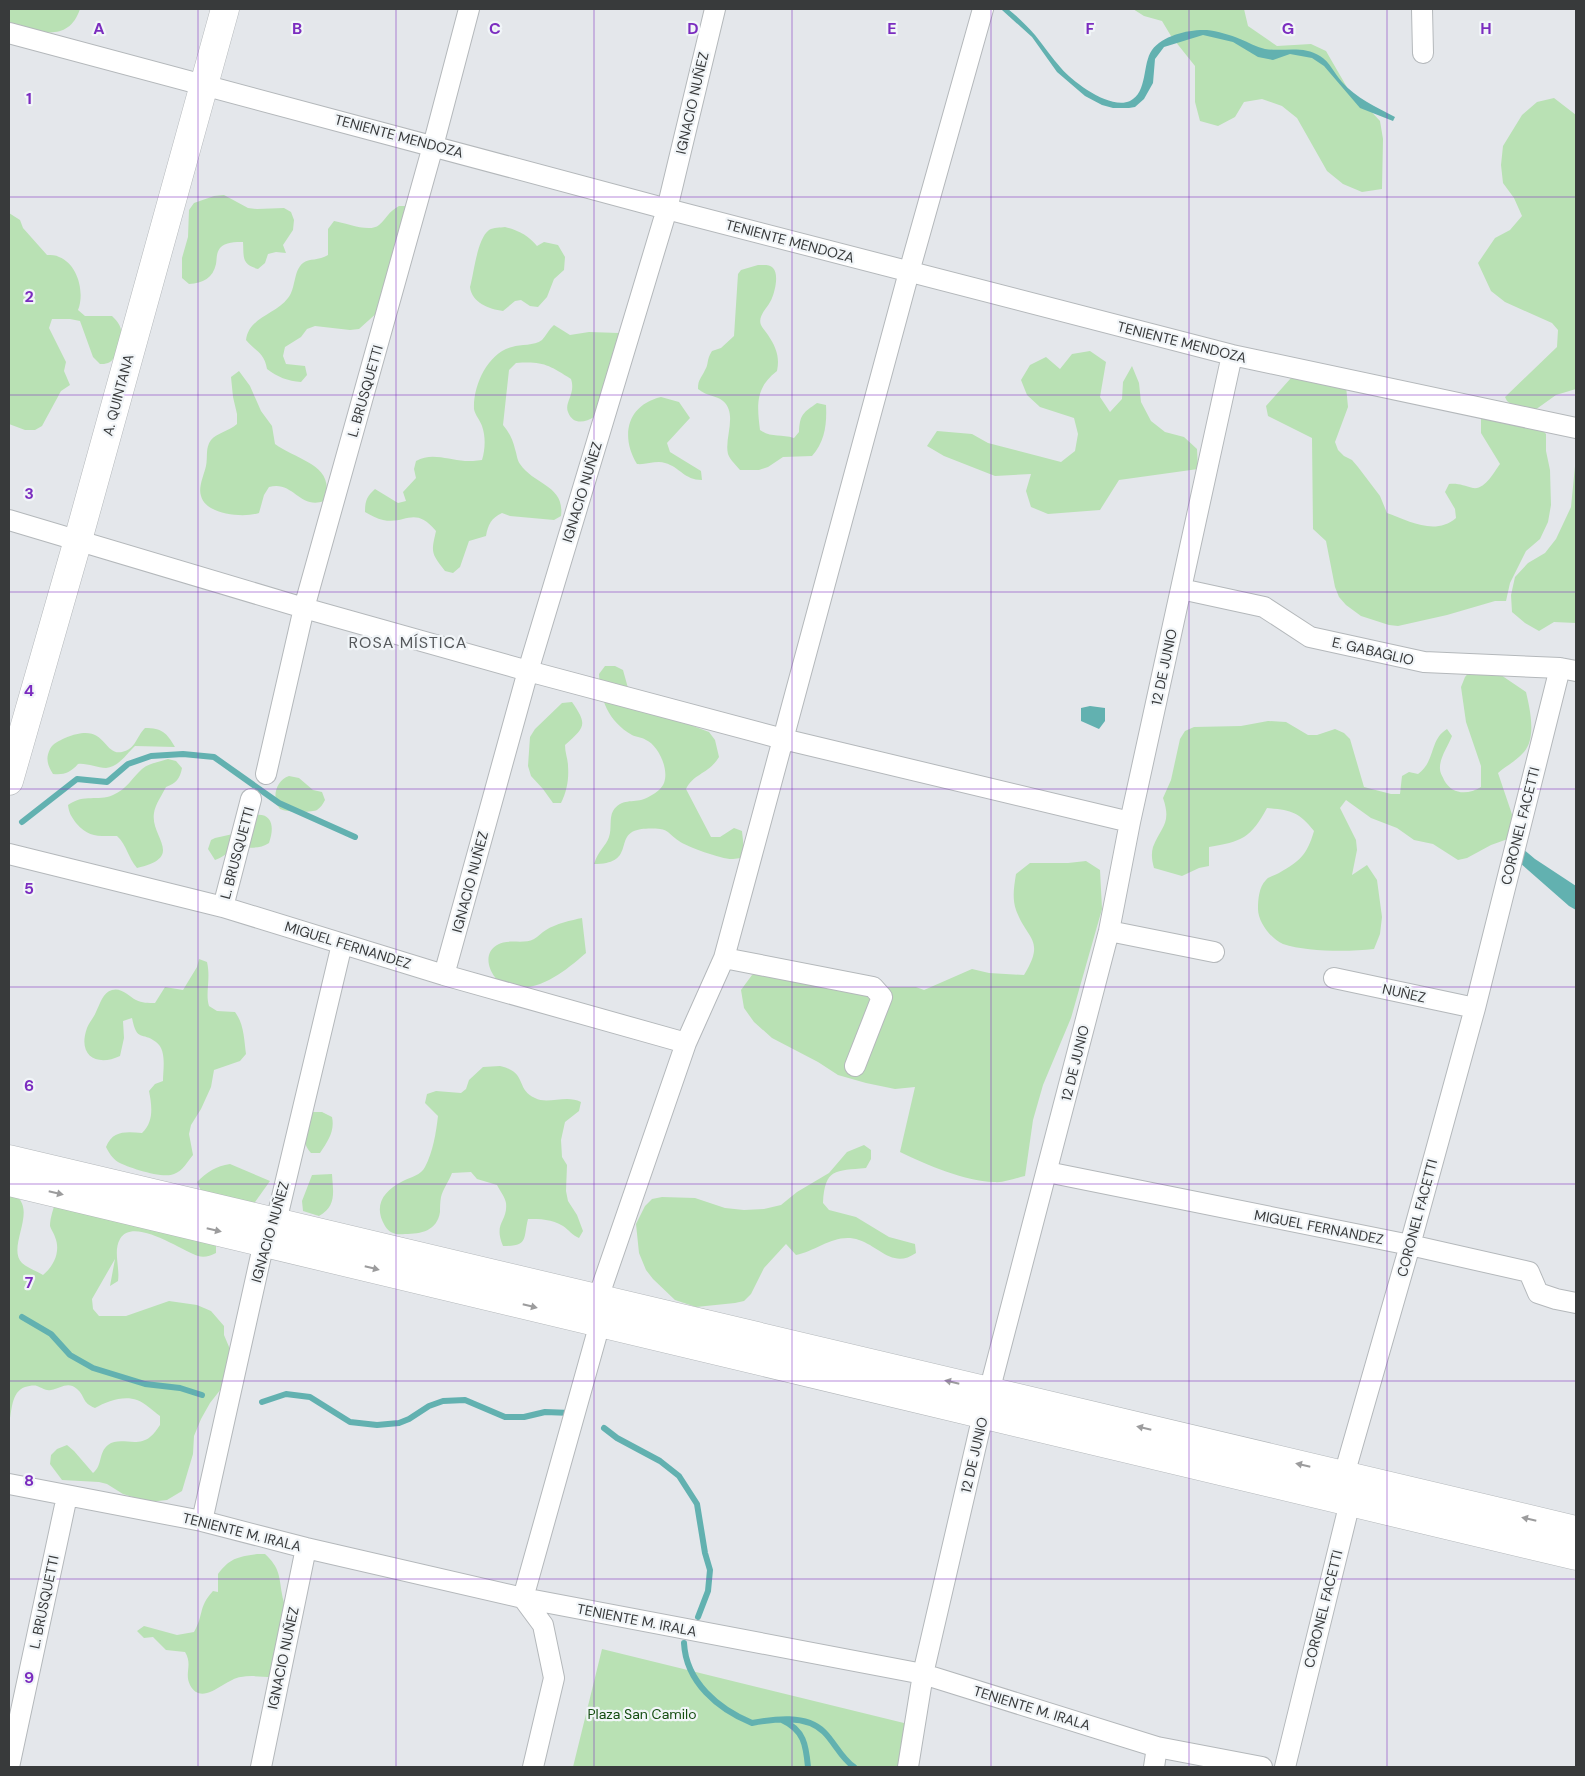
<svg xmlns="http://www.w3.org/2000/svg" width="1585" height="1776" font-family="'DM Sans',sans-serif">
<rect width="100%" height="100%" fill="#e4e7eb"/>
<!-- green -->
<path fill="#b9e1b4" d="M 9,9 L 80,9 C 68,45 35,31 9,22 Z
M 1133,9 L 1244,9 L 1248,26 L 1277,46 L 1311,44 L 1326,51 L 1352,96 L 1367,107 L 1380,121 L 1383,139 L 1382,189 L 1362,192 L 1343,184 L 1327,171 L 1297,118 L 1282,106 L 1262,99 L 1244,102 L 1235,117 L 1218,126 L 1200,121 L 1195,102 L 1195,66 L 1171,36 L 1162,21 L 1144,16 Z
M 1554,98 L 1576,115 L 1576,389 L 1556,395 L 1535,410 L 1519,410 L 1507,401 L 1505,397 L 1557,347 L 1558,330 L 1552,323 L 1505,302 L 1491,291 L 1478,263 L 1495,238 L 1510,230 L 1522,216 L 1514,198 L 1503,183 L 1501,165 L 1503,146 L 1522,115 L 1537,102 Z
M 224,195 L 248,208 L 257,209 L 284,208 L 291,212 L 294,220 L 293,230 L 283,245 L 286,253 L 276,252 L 268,254 L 265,263 L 258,269 C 241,264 244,257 243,242 C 236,242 225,242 220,248 C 216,253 217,259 216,264 C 213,278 203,283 189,284 L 182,278 L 182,258 L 188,237 L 189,210 L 194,203 L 214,196 Z
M 399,206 L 409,206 L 379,311 L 359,329 L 350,330 L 315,326 L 307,329 L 301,337 L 285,347 L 283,356 L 286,364 L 305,366 L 307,375 L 301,382 C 288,381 277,377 267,369 C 264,352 256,352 246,340 C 249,317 275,315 288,298 C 296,289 293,271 303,263 C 309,258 319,261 328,255 L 328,229 L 334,221 C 346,223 370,233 379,225 C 388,217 388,212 399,206 Z
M 9,213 L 20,220 L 23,228 L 47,255 C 51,255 56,255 59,257 C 78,264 85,293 78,310 L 85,316 L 112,316 C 116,320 120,324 121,330 C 122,340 118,359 108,363 C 105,364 103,364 100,364 L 93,357 L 80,321 L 70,319 L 52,319 L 49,328 L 66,362 L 64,371 L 70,385 L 61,391 L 42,426 L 35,430 L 25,430 L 9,424 Z
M 505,227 C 518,230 529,236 537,246 L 544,242 L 558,245 L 565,257 L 564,270 L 554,279 L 547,297 L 538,307 L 530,306 L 521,300 L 515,301 L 503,311 C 489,309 472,303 470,287 C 474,273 477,239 489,230 C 494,227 500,228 505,227 Z
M 758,265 C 763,265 770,264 773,268 C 779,274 775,291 772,298 C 769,307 757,315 761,325 C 763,329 766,332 768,335 C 776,347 780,357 777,371 C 755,388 757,405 760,430 C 771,438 781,434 794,438 L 799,432 C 800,414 803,413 817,403 L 826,405 C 827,424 825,441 812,456 L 783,457 L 768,467 L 759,470 L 740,470 C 737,466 730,460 728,454 C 724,438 738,414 723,401 C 716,395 708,397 698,389 C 698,379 701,379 705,370 C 709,364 706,360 712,351 L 721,348 L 734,336 L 738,274 L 741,270 Z
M 554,325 L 570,335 L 589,332 L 619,333 L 620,341 C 615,361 611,387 604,406 C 598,418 575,431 568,412 C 564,402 576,394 571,379 C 549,365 543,361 516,363 L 509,370 L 503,425 C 509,432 513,440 515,449 C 517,455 517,460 520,464 C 534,485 565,485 561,516 L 554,520 L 510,516 L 502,513 C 491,518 488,525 486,536 L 469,541 L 460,567 L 453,573 L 445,571 C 431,553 431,553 436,531 C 414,505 406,525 383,520 C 377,519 371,515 365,512 C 365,501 367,496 375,489 L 398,503 L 406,501 L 403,492 L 416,478 L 414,469 L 416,461 C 432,452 448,460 465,461 C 470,461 476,461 482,460 C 485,450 486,437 482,426 C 480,420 475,415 474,409 C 473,385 488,353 512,347 C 521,344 534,346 542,340 C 546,336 549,329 554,325 Z
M 1090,351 L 1106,362 L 1100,397 L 1110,412 L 1122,399 L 1123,382 L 1132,366 L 1139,383 L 1141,402 L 1151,421 L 1165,432 L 1184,437 L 1197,449 L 1198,469 L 1119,480 L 1100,510 L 1048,514 L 1031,507 L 1026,491 L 1031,474 L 995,476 L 944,456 L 927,446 L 937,431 L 972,434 L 988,443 L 1061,462 L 1075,451 L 1078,434 L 1074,418 L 1040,407 L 1027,395 L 1021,380 L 1030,365 L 1046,357 L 1060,369 L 1072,354 Z
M 239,371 L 250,386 L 261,411 L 272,426 L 275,444 C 296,460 338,465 324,501 C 300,510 293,480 269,487 L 264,495 L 259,513 C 244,518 206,515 201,496 C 198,487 204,475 206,466 C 208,457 205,448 211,440 C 217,433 229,431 237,424 L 237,414 L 233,397 L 231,377 Z
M 1291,378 L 1346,386 L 1348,407 L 1335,442 L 1338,450 L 1344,456 L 1352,460 L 1358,467 L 1380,496 L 1387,513 C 1409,521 1435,536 1456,518 L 1455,509 L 1445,492 L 1449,484 C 1459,483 1464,486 1473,488 C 1485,490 1494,472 1500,464 L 1481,433 L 1481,416 L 1534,421 L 1546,434 L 1546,451 L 1550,470 L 1551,505 L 1548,522 L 1540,539 L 1526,551 L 1510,583 L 1506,601 L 1495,601 L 1447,615 L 1398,626 L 1389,625 L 1361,616 L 1346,605 L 1339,597 L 1335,587 L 1326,541 L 1313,529 L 1312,438 L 1268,416 L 1266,406 Z
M 661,397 L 679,402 L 690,418 L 667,443 L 670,452 L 701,471 L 702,480 C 684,480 680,467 665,463 C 657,460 646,465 637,464 C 620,436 627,405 661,397 Z
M 1576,456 L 1576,623 L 1554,622 L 1539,631 L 1525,623 L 1512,612 L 1511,595 L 1515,577 L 1528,563 L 1545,553 L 1556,539 L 1571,507 Z
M 605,666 L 615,666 L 623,670 L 628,688 L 693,726 L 709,732 L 715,740 L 719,757 C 709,774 694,773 686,789 L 711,837 L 720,837 L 734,828 L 742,831 L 744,850 L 741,858 C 738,858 736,859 733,859 C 724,860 687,847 679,841 C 673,838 668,829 660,829 C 653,828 640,828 634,831 C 616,839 634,864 594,864 C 598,851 606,846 609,837 C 612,829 609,818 613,811 C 621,798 633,803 644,799 C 649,797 656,793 660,789 C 673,777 660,746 646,740 C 642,737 636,737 632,735 C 608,721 600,699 599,674 Z
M 1471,670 L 1495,671 L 1526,692 C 1530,709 1537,739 1523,753 C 1516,761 1506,766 1498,773 L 1519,835 L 1491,845 L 1467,858 L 1458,860 L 1433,844 L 1414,840 L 1397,828 L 1371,818 L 1346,800 L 1340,808 L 1356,840 L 1357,850 L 1352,875 L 1367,865 L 1377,880 L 1382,917 L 1380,934 L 1374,949 C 1349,952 1307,952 1283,944 C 1271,939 1258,922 1258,909 C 1258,899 1259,887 1266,880 C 1268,877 1275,875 1279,873 C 1300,861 1307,855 1314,831 C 1299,812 1291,810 1267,808 C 1251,838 1241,842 1209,847 L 1209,866 L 1199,868 L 1182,876 L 1154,868 C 1152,861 1151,854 1153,847 C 1161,826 1172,824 1163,798 L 1171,780 L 1180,739 L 1185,731 L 1194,727 L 1241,726 L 1268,721 L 1286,722 L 1308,735 L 1317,735 L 1335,729 L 1344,733 L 1350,739 L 1364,787 L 1391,794 L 1400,794 L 1402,776 L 1409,772 L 1418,774 C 1436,761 1429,740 1447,729 L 1452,736 C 1448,746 1439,759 1440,769 C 1440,773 1443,777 1444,780 C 1452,795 1468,795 1481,787 L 1481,766 L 1466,722 L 1461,687 L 1465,677 Z
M 572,702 C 588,725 585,727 565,745 C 565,753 568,759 568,766 C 569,779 567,791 561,803 L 553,803 L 543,789 L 531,776 L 528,766 L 530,737 L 535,729 L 562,703 Z
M 145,728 C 162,728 167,733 175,747 L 135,746 C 127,753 119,767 106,768 C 97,768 87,763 78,764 C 70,773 64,775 53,774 C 48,766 45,759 50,749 C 53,743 59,741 65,738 C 107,720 102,756 122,752 C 136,749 136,737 145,728 Z
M 168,759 L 176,761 L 182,768 C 180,779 176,783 166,787 C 162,795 155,805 154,813 C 150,837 186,857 137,868 C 128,858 127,845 117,836 C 98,836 89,838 76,823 C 71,816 69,813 68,805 C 85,793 97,802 113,795 C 127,789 132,778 142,769 C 149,763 159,762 168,759 Z
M 289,776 L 299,778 L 313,790 L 322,792 L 325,800 C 323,804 321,807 317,810 C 311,813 286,812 280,809 C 271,798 276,780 289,776 Z
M 254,815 C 274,812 274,829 269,843 C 258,851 245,845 233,850 C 226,853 222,858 215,860 L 208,849 L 211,840 L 215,838 L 233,834 Z
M 1086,861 L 1100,870 L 1102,909 L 1071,1018 L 1043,1085 L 1033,1120 L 1025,1176 C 1016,1178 1004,1183 994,1182 C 964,1181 927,1165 900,1152 L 915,1087 L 895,1089 L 866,1083 L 838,1075 L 818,1062 L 772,1038 L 754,1022 L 744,1008 L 741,990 L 752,975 L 761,972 L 881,987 L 916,987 L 924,990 L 972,969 L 989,973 L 1024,975 C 1046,939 1027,940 1016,910 C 1012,898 1014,887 1016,874 L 1030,863 L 1068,863 Z
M 582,918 L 586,953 C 564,972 542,990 512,988 C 494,986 478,956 497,945 C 508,938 523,945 534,939 C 538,937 542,932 546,930 C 555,924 572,920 582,918 Z
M 199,959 L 207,962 C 211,979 205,993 209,1006 L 217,1011 L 235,1012 C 244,1024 244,1039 246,1054 L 240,1061 L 214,1070 L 211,1087 L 201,1109 L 191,1125 L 189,1134 L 193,1155 C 187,1162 183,1171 174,1174 C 163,1179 129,1168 118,1162 C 112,1158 109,1153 106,1147 C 113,1130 126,1132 142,1133 C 154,1122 152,1106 149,1091 L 155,1084 L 163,1081 C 163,1069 167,1050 156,1042 C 142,1031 137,1043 132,1018 L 123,1021 L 124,1038 L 120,1056 C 97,1067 77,1056 87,1028 C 89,1023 94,1017 96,1012 C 100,1004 103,992 112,990 C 121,987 129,996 136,1000 C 142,1003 148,1003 155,1003 L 165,987 L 183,990 L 197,967 Z
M 500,1066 C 528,1072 515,1089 535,1098 C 548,1105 566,1094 581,1102 L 579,1111 L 565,1122 L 561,1140 L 562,1157 L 567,1165 L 566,1191 L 568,1201 L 577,1215 L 583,1231 L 579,1238 C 572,1235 569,1230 563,1226 C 552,1219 540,1219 528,1219 C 523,1239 529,1246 503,1246 C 493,1222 508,1222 506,1203 C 505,1197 500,1191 497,1185 L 477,1179 L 471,1172 L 452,1173 C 449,1181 443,1189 441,1197 C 440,1202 440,1208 440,1212 C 437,1231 421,1234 405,1234 C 397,1235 390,1234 385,1226 C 373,1206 383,1191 403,1181 C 411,1177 421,1175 425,1167 C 433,1152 436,1133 438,1116 L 425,1103 L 427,1094 L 436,1091 L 461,1093 L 466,1089 L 469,1080 L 483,1067 Z
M 313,1112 L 322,1112 L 332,1117 C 335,1131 328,1141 320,1153 L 311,1153 C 298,1138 307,1128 313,1112 Z
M 864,1145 L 871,1150 L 871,1159 L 866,1168 C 835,1171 825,1168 823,1203 L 829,1210 L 856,1217 L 889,1237 L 915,1244 L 916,1253 C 893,1269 880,1247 859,1240 C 836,1232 817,1251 796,1255 L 786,1244 L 764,1268 L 751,1294 L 744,1301 L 735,1303 L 696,1307 L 675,1300 L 653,1279 L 646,1270 L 639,1253 L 636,1224 L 645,1206 L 652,1199 L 662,1197 L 695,1198 L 725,1208 L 744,1210 L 764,1209 L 781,1205 L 797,1192 L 829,1173 L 847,1152 Z
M 230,1164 L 270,1181 L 250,1209 L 201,1191 L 197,1182 C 207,1172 216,1166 230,1164 Z
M 332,1174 C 333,1192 337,1206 319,1216 L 303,1211 L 302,1201 L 312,1175 Z
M 9,1192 C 43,1205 5,1246 22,1263 C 27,1268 37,1271 43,1275 C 54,1266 61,1251 55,1237 C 54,1233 51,1230 50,1226 C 50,1217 54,1208 56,1199 L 216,1244 L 216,1253 C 210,1256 204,1258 198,1256 C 182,1251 133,1216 120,1239 C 113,1251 120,1267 118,1281 L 110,1286 L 115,1259 L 92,1299 L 93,1309 L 99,1316 L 126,1316 L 169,1301 L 197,1305 L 211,1311 L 224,1326 L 224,1335 L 232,1354 L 228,1380 L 210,1403 L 201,1419 L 194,1436 L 193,1454 L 182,1491 L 167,1500 L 149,1502 L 123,1494 L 107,1484 L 99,1482 L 62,1480 L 50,1464 L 51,1455 L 57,1449 L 67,1445 L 74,1451 L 93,1473 C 103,1465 98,1453 108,1445 C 120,1436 137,1448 150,1437 C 154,1434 157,1429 160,1425 L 160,1416 C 153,1411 145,1403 137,1400 C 124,1395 107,1401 95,1408 C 81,1402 86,1397 77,1389 C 68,1381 61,1388 51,1390 C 45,1391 43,1388 37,1386 C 34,1385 29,1386 25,1387 C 11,1392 12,1411 9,1424 Z
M 257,1554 L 265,1554 C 280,1568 279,1576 282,1594 C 283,1603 289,1613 292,1621 L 272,1677 C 262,1677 251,1675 241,1677 C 226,1678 202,1708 190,1685 C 184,1673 193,1665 185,1652 L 166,1650 L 153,1637 L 144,1638 L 137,1631 L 144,1626 L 177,1635 L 194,1632 C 204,1615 198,1607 213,1591 L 218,1592 L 218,1574 C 230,1558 237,1557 257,1554 Z
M 602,1649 L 908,1724 L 898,1767 L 573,1767 Z"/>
<!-- water -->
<path fill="#62b1b0" d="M 1003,9 L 1008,9 C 1018,17 1027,26 1035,35 C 1044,46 1052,58 1061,68 C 1073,82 1110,110 1130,101 C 1148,92 1142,64 1152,50 C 1163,35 1190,29 1207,30 C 1217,31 1231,35 1240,39 C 1248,42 1256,47 1265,49 C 1283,52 1303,45 1320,56 C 1330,62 1334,73 1342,82 C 1356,98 1376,107 1395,117 L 1393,121 L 1360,108 L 1324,66 L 1312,58 L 1290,54 L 1273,60 L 1258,57 L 1233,42 L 1203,35 L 1164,47 L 1155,59 L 1153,83 L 1144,99 L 1135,107 L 1129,108 L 1113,108 L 1102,105 L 1085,96 L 1057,72 L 1032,37 L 1002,10 Z
M 1090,706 L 1105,708 L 1105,721 L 1099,729 L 1081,721 L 1081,708 Z
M 1523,849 L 1535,859 L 1576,886 L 1576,910 L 1569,906 L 1519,862 Z"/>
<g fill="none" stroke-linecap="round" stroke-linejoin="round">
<!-- stream -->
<path stroke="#62b1b0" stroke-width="6" d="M 22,822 L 77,779 L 107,782 L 128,764 L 151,756 L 183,754 L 214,757 L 279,803 L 355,837
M 22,1317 L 51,1334 L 70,1355 L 93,1368 L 145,1384 L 180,1388 L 202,1395
M 262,1402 L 286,1394 L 310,1397 L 350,1422 L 377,1425 L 399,1423 L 409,1419 L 429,1406 L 443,1401 L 465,1400 L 505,1417 L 524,1417 L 545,1412 L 571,1413
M 604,1428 L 617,1438 L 660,1461 L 679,1476 L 697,1504 L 705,1553 L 710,1570 L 708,1591 L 698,1617
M 684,1643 C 686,1682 718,1709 752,1723 C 774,1719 806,1714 824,1732 C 835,1743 841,1758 854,1767
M 782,1720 C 804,1730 806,1745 808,1767"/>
<defs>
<path id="street" d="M 1422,9 L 1423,53
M 9,33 L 667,209 L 1232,355 L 1576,428
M 9,520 L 304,608 L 528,671 L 783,739 L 1130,822
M 1181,589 L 1264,607 L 1310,637 L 1424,662 L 1560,668 L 1576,671
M 266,774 L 304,608 L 433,146 L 469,9
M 9,854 L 223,907 L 444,975 L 686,1043
M 223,907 L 251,799
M 1109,931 L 1214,952
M 724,958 L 873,987 L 882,997 L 855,1066
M 444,975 L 528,671 L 667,209 L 715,9
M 1334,978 L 1475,1008
M 1047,1172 L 1410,1245 L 1529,1272 L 1538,1293 L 1556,1299 L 1576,1303
M 9,1484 L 202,1521 L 306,1548 L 523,1598 L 923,1674 L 1157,1747 L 1262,1767
M 202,1521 L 264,1242 L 276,1222 L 342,944
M 9,1767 L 67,1496
M 261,1767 L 306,1548
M 533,1767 L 554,1678 L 543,1625 L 523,1598 L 600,1323 L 598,1298 L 686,1043 L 724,958 L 909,272 L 983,9
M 908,1767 L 923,1674 L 983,1415 L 1109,931 L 1130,822 L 1232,355
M 1154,1767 L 1157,1747
M 1285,1767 L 1350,1502 L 1344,1475 L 1410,1245 L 1475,1008 L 1560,668"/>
<path id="secondary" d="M 9,781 L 78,540 L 225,9
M 9,1159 L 1576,1530
M 9,1182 L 1576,1556"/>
</defs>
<!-- street casing -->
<use href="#street" stroke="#b4b8bb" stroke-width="22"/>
<!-- secondary casing -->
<use href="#secondary" stroke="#b4b8bb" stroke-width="29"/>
<!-- street -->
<use href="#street" stroke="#fff" stroke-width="20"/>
<!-- secondary -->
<use href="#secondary" stroke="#fff" stroke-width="28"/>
</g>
<!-- one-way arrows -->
<defs><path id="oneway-solid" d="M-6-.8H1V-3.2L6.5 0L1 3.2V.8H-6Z" transform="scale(1.25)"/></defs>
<g fill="#9c9c9d">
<use href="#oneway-solid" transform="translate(56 1193) rotate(13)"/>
<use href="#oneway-solid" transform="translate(214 1230) rotate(13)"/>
<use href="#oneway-solid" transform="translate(372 1268) rotate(14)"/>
<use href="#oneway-solid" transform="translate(530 1306) rotate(14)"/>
<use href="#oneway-solid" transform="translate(952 1382) rotate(-167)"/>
<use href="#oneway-solid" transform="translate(1144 1428) rotate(-167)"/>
<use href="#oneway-solid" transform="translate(1303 1465) rotate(-167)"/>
<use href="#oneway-solid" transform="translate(1529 1519) rotate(-167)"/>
</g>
<!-- grid -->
<path fill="none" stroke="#7b2cbf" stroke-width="1" stroke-opacity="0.55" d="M 198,9 L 198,1767M 396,9 L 396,1767M 594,9 L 594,1767M 792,9 L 792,1767M 991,9 L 991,1767M 1189,9 L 1189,1767M 1387,9 L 1387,1767M 9,197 L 1576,197M 9,395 L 1576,395M 9,592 L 1576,592M 9,789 L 1576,789M 9,987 L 1576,987M 9,1184 L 1576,1184M 9,1381 L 1576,1381M 9,1579 L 1576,1579"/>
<g text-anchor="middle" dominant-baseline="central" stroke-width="4.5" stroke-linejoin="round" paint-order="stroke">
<!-- street labels -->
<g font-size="14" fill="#383a3b" stroke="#f1f5f8">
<text transform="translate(692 103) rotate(-77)">IGNACIO NUÑEZ</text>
<text transform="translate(399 136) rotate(15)">TENIENTE MENDOZA</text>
<text transform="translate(790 241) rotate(15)">TENIENTE MENDOZA</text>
<text transform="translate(1182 342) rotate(14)">TENIENTE MENDOZA</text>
<text transform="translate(365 391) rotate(-74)">L. BRUSQUETTI</text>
<text transform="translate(118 395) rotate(-75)">A. QUINTANA</text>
<text transform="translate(582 492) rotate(-73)">IGNACIO NUÑEZ</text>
<text transform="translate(1373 651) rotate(13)">E. GABAGLIO</text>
<text transform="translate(1164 667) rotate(-78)">12 DE JUNIO</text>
<text transform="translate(1520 826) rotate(-76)">CORONEL FACETTI</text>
<text transform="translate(237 853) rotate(-75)">L. BRUSQUETTI</text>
<text transform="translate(470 882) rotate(-75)">IGNACIO NUÑEZ</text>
<text transform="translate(348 945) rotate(17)">MIGUEL FERNANDEZ</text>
<text transform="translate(1404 993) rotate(12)">NUÑEZ</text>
<text transform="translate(1075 1063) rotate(-76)">12 DE JUNIO</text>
<text transform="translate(1417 1218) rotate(-75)">CORONEL FACETTI</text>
<text transform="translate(1319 1227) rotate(11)">MIGUEL FERNANDEZ</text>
<text transform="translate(270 1232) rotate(-74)">IGNACIO NUÑEZ</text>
<text transform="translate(974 1455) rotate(-77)">12 DE JUNIO</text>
<text transform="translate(242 1532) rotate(14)">TENIENTE M. IRALA</text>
<text transform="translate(44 1602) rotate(-78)">L. BRUSQUETTI</text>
<text transform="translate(1323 1609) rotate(-76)">CORONEL FACETTI</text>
<text transform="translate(637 1620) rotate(11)">TENIENTE M. IRALA</text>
<text transform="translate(283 1658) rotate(-78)">IGNACIO NUÑEZ</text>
<text transform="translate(1032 1708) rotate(17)">TENIENTE M. IRALA</text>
</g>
<!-- park labels -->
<g font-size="14" fill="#154d11" stroke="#f1f5f8">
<text x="642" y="1714">Plaza San Camilo</text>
</g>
<!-- quarter labels -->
<g font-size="16" letter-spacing="1" fill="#55585b" stroke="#f1f5f8">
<text x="408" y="642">ROSA MÍSTICA</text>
</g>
</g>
<g font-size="16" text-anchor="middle" font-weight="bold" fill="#7b2cbf" stroke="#f1f5f8" stroke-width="4.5" stroke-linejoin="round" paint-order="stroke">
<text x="99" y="34">A</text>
<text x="297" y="34">B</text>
<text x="495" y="34">C</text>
<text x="693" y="34">D</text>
<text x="892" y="34">E</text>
<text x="1090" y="34">F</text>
<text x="1288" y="34">G</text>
<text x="1486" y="34">H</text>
<text x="29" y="104">1</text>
<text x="29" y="302">2</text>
<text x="29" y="499">3</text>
<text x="29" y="696">4</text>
<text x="29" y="894">5</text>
<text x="29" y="1091">6</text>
<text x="29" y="1288">7</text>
<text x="29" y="1486">8</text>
<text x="29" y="1683">9</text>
</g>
<!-- border -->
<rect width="1585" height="1776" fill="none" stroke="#383a3b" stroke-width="20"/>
</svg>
